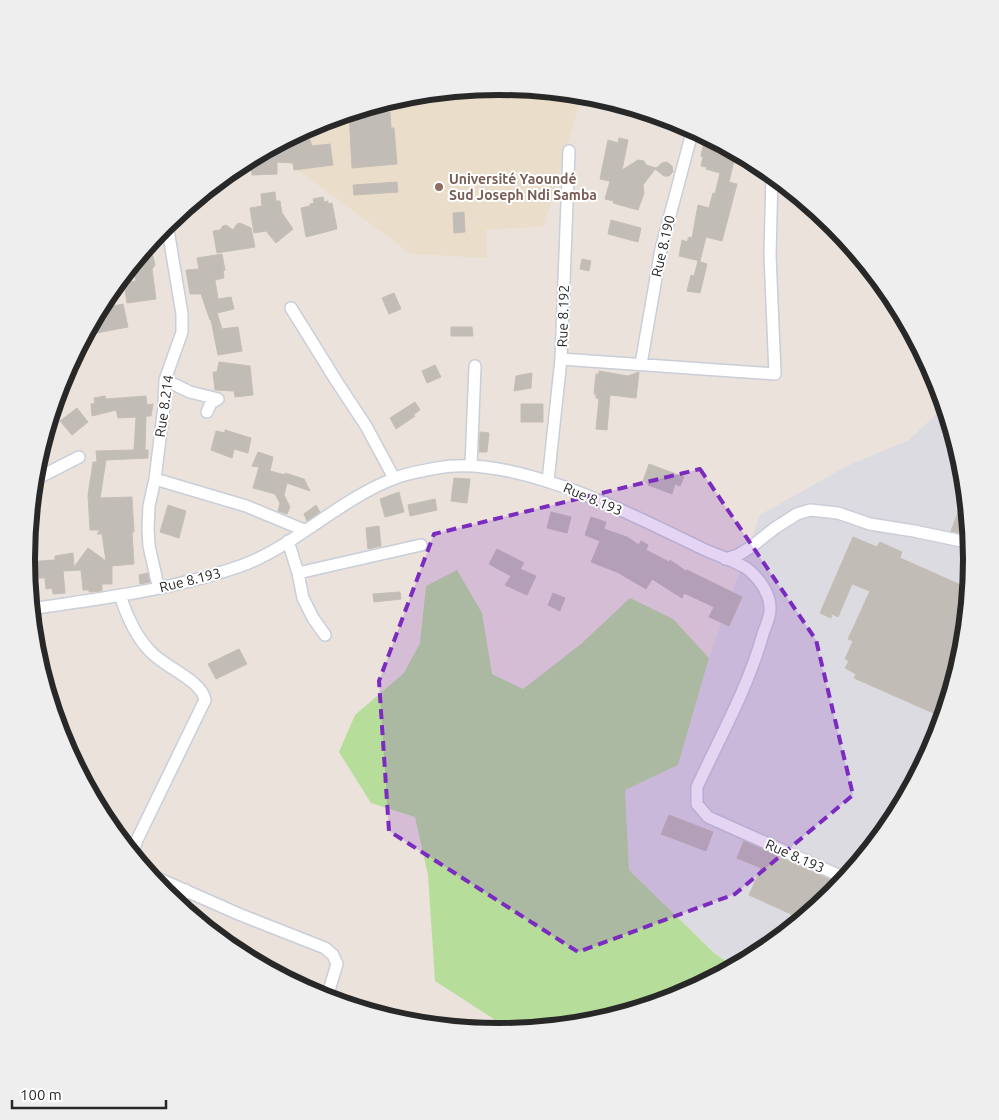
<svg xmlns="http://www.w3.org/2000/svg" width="999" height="1120" font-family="Ubuntu,sans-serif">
<rect width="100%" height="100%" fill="#eae2db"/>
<!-- industrial -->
<path fill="#dddbe2" d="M 945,406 L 964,468 L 973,560 L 964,653 L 937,741 L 893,823 L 834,895 L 762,954 L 736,968 L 714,953 L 629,870 L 625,790 L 678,765 L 709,658 L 760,515 L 847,466 L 909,440 Z"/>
<!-- education -->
<path fill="#eadecb" d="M 500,87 L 582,95 L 544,226 L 486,230 L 487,258 L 411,254 L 270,149 L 319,123 L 407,96 Z"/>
<!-- green -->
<path fill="#b7dd9b" d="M 457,570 L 482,613 L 492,674 L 523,689 L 581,644 L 630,598 L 673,619 L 709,658 L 678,765 L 625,790 L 629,870 L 714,953 L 736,968 L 680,997 L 592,1024 L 514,1032 L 435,981 L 428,875 L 415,817 L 371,803 L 339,752 L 355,715 L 404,673 L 420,643 L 426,586 Z
M 58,728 L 78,748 L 75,764 L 62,741 Z"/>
<!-- building -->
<path fill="#c2bcb7" stroke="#c5beb5" d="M 390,112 L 391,128 L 394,128 L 397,164 L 352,168 L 349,113 Z
M 309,137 L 312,146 L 330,144 L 333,165 L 294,170 L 293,163 L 277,162 L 277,174 L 252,175 L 251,159 L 258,155 L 270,155 L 270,152 L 279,152 L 278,144 L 283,142 Z
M 619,138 L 628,140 L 622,170 L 638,160 L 644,161 L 646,165 L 656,168 L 643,185 L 644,193 L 638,210 L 613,203 L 614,201 L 605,199 L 610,181 L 600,179 L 608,140 L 618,143 Z
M 704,142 L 720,146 L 719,147 L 736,152 L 729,182 L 737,184 L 722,241 L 706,237 L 700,261 L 679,256 L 682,240 L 687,242 L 689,237 L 692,238 L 698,205 L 709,208 L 713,193 L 715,194 L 720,173 L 706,169 L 707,167 L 701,166 L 703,157 L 701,156 Z
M 667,162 L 672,166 L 673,172 L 669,176 L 664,176 L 655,169 L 662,163 Z
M 397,182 L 398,192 L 354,195 L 353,185 Z
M 275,192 L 276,201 L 280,201 L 282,213 L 293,229 L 276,243 L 266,231 L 254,233 L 250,208 L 262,206 L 261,194 Z
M 323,197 L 324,202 L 328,201 L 328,204 L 332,203 L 337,229 L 306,237 L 301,208 L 310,206 L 310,204 L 314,203 L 313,199 Z
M 464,212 L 465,232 L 454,233 L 453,213 Z
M 611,220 L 641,228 L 638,242 L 608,234 Z
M 240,223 L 251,228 L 255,247 L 217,253 L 213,231 L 220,230 L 223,226 L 226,225 L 233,230 L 237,224 Z
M 150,244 L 155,265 L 152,269 L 156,299 L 127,303 L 124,283 L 136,281 L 133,265 Z
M 222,254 L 225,270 L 223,271 L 224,278 L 215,280 L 218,299 L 231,297 L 234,309 L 217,313 L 222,329 L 238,327 L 242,351 L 218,355 L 211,320 L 210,320 L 201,294 L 190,294 L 186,270 L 199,269 L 197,258 Z
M 582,259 L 591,261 L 589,271 L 580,269 Z
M 698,261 L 707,264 L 700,293 L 687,291 L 691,275 L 694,276 Z
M 394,293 L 401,309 L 389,314 L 382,298 Z
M 123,304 L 128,327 L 86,335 L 100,309 Z
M 451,327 L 472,327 L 473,336 L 451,336 Z
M 219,362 L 250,366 L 253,395 L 235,397 L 234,391 L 215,390 L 213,372 L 217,372 Z
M 435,365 L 441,377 L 427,383 L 422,371 Z
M 599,371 L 628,376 L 639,372 L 636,398 L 610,395 L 607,430 L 596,429 L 599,399 L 596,398 L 596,394 L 594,394 L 596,374 L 599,374 Z
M 532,373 L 531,388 L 514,391 L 516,376 Z
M 105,396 L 106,399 L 146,396 L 147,405 L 153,404 L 151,416 L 146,416 L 145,450 L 148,450 L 148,458 L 106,460 L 100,498 L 132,497 L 134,532 L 132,532 L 134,564 L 112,566 L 112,584 L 102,584 L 102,591 L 89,592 L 89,590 L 83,590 L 81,570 L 63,571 L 65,593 L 53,594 L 52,588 L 46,589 L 45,578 L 28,578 L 26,562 L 55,560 L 55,556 L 73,553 L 74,567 L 88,548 L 106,561 L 102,534 L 97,534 L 100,530 L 90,530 L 88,495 L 93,462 L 97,462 L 96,451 L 134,450 L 136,417 L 118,418 L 116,410 L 92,416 L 91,404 L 95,403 L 94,398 Z
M 415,402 L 420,410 L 413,415 L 415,416 L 396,429 L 390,418 Z
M 521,404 L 543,404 L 543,422 L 521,422 Z
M 77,408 L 88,422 L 72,435 L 60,421 Z
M 225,430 L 251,438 L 248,453 L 234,449 L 232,458 L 211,450 L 216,431 L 225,433 Z
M 480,432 L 489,433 L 487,452 L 479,452 Z
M 258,452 L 273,457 L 270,471 L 285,475 L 285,473 L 304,479 L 310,491 L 287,483 L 284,495 L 290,507 L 287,514 L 278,511 L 280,503 L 275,494 L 253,488 L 259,467 L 252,466 Z
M 649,464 L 684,477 L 680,486 L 675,484 L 672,494 L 648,485 L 649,483 L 643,481 Z
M 454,478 L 470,479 L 467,503 L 451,501 Z
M 966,491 L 969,523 L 970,535 L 951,531 Z
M 399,492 L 404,512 L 385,517 L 380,499 Z
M 435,499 L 437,510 L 410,516 L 408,505 Z
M 168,505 L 186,511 L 179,538 L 160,532 Z
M 316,505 L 320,512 L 307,521 L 304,514 Z
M 551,512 L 571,517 L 567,533 L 547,528 Z
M 591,517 L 606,522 L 604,529 L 627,537 L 639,545 L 641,541 L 648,545 L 646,550 L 669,562 L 670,560 L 686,571 L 687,570 L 742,597 L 729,626 L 709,617 L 714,607 L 684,593 L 682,598 L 652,579 L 646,589 L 617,572 L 591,562 L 600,541 L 585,535 Z
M 379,526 L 381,546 L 368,549 L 366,528 Z
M 853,537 L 877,547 L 880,542 L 902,552 L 900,558 L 970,589 L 964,653 L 954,684 L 940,716 L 854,678 L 856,674 L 845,668 L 849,661 L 845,659 L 853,641 L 848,639 L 870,591 L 852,584 L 838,617 L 832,614 L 831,618 L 820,613 Z
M 497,549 L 524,563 L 520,569 L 536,576 L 527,595 L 505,585 L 511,576 L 489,564 Z
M 148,573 L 150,582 L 140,584 L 139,575 Z
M 400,592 L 401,599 L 374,602 L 373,594 Z
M 553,593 L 565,598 L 560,611 L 548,605 Z
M 239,649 L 247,664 L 216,679 L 208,664 Z
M 669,815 L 713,832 L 706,851 L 661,834 Z
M 744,841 L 842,885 L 834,895 L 804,920 L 749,895 L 761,868 L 737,858 Z"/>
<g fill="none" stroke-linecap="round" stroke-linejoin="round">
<defs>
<path id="street" d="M 291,308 L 337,382 L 366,426 L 394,478
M 561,359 L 775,374 L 770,255 L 772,174
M 641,364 L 661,249 L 693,129
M 165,380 L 190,392 L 218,399 L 211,403 L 207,412
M 471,466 L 475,366
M 34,478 L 40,477 L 79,457
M 155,479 L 246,506 L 304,530
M 548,481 L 561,359 L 569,151
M 288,541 L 298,573 L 303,598 L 313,618 L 325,635
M 725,559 L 738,555 L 751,547 L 775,528 L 797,514 L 810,510 L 838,513 L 870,524 L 914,531 L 971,543
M 298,573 L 421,545
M 161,588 L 157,581 L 149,546 L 148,529 L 149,506 L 155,479 L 164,406 L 165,380 L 182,332 L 182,314 L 167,224
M 120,595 C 126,614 135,635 149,650 C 163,667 202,680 205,700 L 137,840 L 132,855
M 31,609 C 89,600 148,593 205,577 C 221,572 238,568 253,561 C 302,539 342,499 393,479 C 406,473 422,471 437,468 C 514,453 630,514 699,547 C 712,554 740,562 750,571 C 760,580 771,595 770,610 C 770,618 765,627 763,634 C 748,688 720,737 697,787 L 697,804 L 708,817 L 847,879
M 148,874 L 241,915 L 325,948 L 333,955 L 337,964 L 326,1000
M 179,907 L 186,890"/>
</defs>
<!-- street casing -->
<use href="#street" stroke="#c9ced9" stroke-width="14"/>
<!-- street -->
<use href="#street" stroke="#fff" stroke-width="11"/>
</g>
<!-- marked area -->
<path fill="#7b2cbf" fill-opacity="0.2" stroke="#7b2cbf" stroke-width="4" stroke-dasharray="10 6" stroke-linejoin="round" d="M 700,469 L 816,640 L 853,795 L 735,894 L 578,952 L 389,831 L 379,681 L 434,534 Z"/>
<!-- markers -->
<circle fill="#8d6e63" stroke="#fff" stroke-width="2" cx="439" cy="187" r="5"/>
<g text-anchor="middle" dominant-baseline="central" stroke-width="4" stroke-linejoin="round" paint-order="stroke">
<!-- education labels -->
<g font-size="14" font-weight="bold" fill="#785e54" stroke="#fff" text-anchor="start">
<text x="449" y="179">Université Yaoundé<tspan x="449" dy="16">Sud Joseph Ndi Samba</tspan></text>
</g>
<!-- street labels -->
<g font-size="14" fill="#282828" stroke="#fff">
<text transform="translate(663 246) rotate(-77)">Rue 8.190</text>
<text transform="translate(563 316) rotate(-88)">Rue 8.192</text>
<text transform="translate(164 406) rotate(-82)">Rue 8.214</text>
<text transform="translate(593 499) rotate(23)">Rue 8.193</text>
<text transform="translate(190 580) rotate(-14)">Rue 8.193</text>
<text transform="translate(795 856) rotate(24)">Rue 8.193</text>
</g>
</g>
<!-- crop -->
<path d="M0 0H999V1120H0ZM35 559a464 464 0 1 1 928 0a464 464 0 1 1-928 0Z" fill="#eee" fill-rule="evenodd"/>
<path fill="none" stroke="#282828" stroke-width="6" d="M35 559a464 464 0 1 1 928 0a464 464 0 1 1-928 0Z"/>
<!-- scale -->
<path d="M12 1100v8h154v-8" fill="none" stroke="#282828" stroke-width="2.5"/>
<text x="20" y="1100" font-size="15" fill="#282828" stroke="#ffffff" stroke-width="4" paint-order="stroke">100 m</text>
</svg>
